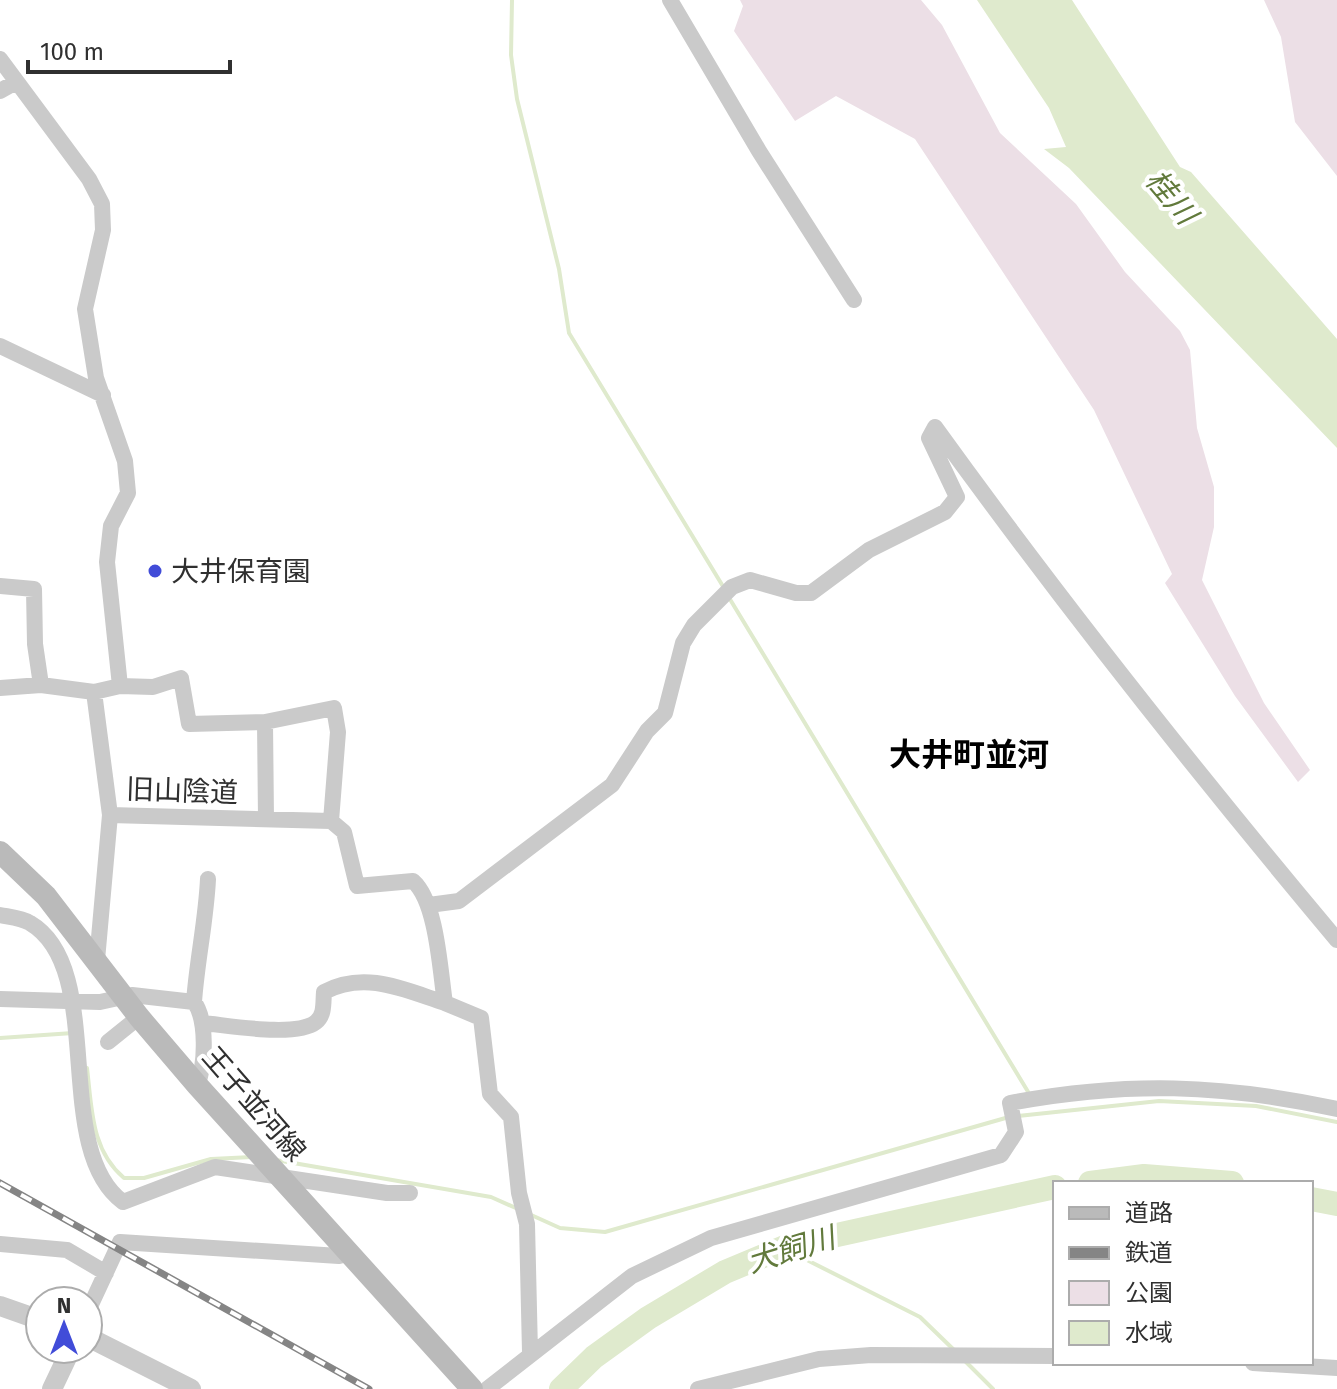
<svg xmlns="http://www.w3.org/2000/svg" width="1337" height="1389" font-family="'Fira Sans','Noto Sans JP',sans-serif">
<rect width="100%" height="100%" fill="#fff"/>
<!-- green -->
<path fill="#ecdfe6" d="M 740,0 L 921,0 L 942,25 L 1000,133 L 1076,204 L 1125,272 L 1180,331 L 1190,350 L 1197,428 L 1214,487 L 1214,527 L 1202,580 L 1264,703 L 1310,770 L 1298,782 L 1235,696 L 1165,583 L 1172,574 L 1094,410 L 915,139 L 836,96 L 795,121 L 734,31 L 743,6 Z
M 1264,0 L 1337,0 L 1337,176 L 1295,122 L 1281,37 Z"/>
<!-- water -->
<path fill="#dfeacd" d="M 977,0 L 1072,0 L 1180,167 L 1191,172 L 1337,339 L 1337,448 L 1069,168 L 1044,149 L 1066,147 L 1049,108 Z"/>
<g fill="none" stroke-linecap="round" stroke-linejoin="round">
<!-- stream -->
<path stroke="#dfeacd" stroke-width="4" d="M 512,0 L 511,55 L 517,99 L 559,269 L 569,333 L 724,588
M 728,596 L 1030,1095
M 0,1038 L 73,1033
M 87,1068 C 92,1109 91,1150 124,1178 L 144,1178 L 211,1159 L 252,1157
M 1018,1116 L 1159,1101 L 1256,1106 L 1337,1122
M 276,1160 L 491,1197 L 518,1209
M 529,1214 L 560,1228 L 605,1232 L 1009,1117
M 787,1246 L 793,1253 L 920,1317 L 953,1349
M 965,1361 L 993,1389"/>
<!-- river -->
<path stroke="#dfeacd" stroke-width="24" d="M 1090,1183 L 1144,1176 L 1232,1183
M 1311,1199 L 1337,1204
M 561,1389 L 594,1357 L 648,1318 L 725,1272 L 787,1246 L 1055,1187"/>
<!-- minor -->
<path stroke="#cacaca" stroke-width="16" d="M 670,0 L 759,151 L 854,300
M 0,59 L 89,179 L 102,204 L 103,230 L 85,309 L 96,378 L 125,461 L 128,493 L 111,526 L 107,562 L 120,686
M 0,91 L 16,82
M 0,346 L 103,395
M 0,586 L 34,589 L 35,644 L 41,685
M 0,688 L 41,685 L 94,692 L 120,686 L 153,687 L 181,678 L 189,724 L 265,722 L 334,708 L 338,732 L 331,821
M 94,692 L 110,815 L 97,960
M 265,722 L 266,819
M 110,815 L 331,821 L 344,832 L 357,886 L 413,881 C 437,902 440,971 445,1003 L 481,1018 L 490,1094 L 511,1117 L 519,1193 L 527,1224 L 530,1352
M 429,905 L 459,901 L 612,785 L 647,731 L 665,713 L 683,643 L 694,625 L 732,587 L 750,580 L 796,593 L 811,593 L 869,550 L 945,512 L 957,497 L 929,438 L 935,427 C 1062,603 1197,773 1337,940
M 0,915 C 10,917 22,918 30,923 C 108,969 50,1148 123,1202 L 215,1167 L 387,1193 L 410,1193
M 0,999 L 100,1002 L 132,995 L 194,1002 C 207,1019 206,1065 197,1085
M 194,1002 C 197,960 206,921 208,879
M 202,1023 C 227,1025 296,1038 316,1022 C 325,1015 323,1002 324,992 C 365,970 405,990 445,1003
M 108,1042 L 139,1017
M 0,1244 L 67,1250 L 106,1273
M 88,1311 L 120,1242 L 339,1256 L 347,1254
M 1253,1363 L 1337,1368
M 487,1389 L 632,1276 L 711,1238 L 1001,1155 L 1016,1132 L 1010,1103 C 1127,1081 1222,1084 1337,1109
M 698,1389 L 819,1359 L 871,1355 L 1055,1356"/>
<!-- tertiary -->
<path stroke="#cacaca" stroke-width="20" d="M 0,1306 L 40,1320
M 88,1337 L 191,1389
M 52,1389 L 71,1349"/>
<!-- secondary -->
<path stroke="#bababa" stroke-width="22" d="M 0,852 L 46,896 L 139,1017 L 197,1085 L 472,1389"/>
<defs>
<path id="rail" d="M 0,1183 L 369,1389"/>
</defs>
<!-- rail casing -->
<use href="#rail" stroke="#858585" stroke-width="7"/>
<!-- rail -->
<use href="#rail" stroke="#fff" stroke-width="4" stroke-dasharray="12" stroke-linecap="butt"/>
</g>
<!-- markers -->
<circle fill="#414cd8" stroke="#fff" stroke-width="3" cx="155" cy="571" r="8"/>
<g text-anchor="middle" dominant-baseline="central" stroke-width="8" stroke-linejoin="round" paint-order="stroke">
<!-- poi labels -->
<g font-size="28" fill="#303030" stroke="#fff" text-anchor="start">
<text x="171" y="571">大井保育園</text>
</g>
<!-- street labels -->
<g font-size="28" fill="#303030" stroke="#fff">
<text transform="translate(182 791) rotate(2)">旧山陰道</text>
<text transform="translate(254 1104) rotate(49)">王子並河線</text>
</g>
<!-- water labels -->
<g font-size="30" font-style="italic" fill="#627a3c" stroke="#fff">
<text transform="translate(1171 197) rotate(50)">桂川</text>
<text transform="translate(791 1250) rotate(-17)">犬飼川</text>
</g>
<!-- quarter labels -->
<g font-size="32" font-weight="bold" fill="#000" stroke="#fff">
<text x="969" y="755">大井町並河</text>
</g>
</g>
<!-- legend -->
<rect x="1053" y="1181" width="260" height="184" fill="#ffffff" stroke="#acacac" stroke-width="2"/>
<rect x="1069" y="1207" width="40" height="12" fill="#bababa" stroke="#acacac" stroke-width="2"/>
<text x="1125" y="1221" font-size="24" fill="#303030">道路</text>
<rect x="1069" y="1247" width="40" height="12" fill="#858585" stroke="#acacac" stroke-width="2"/>
<text x="1125" y="1261" font-size="24" fill="#303030">鉄道</text>
<rect x="1069" y="1281" width="40" height="24" fill="#ecdfe6" stroke="#acacac" stroke-width="2"/>
<text x="1125" y="1301" font-size="24" fill="#303030">公園</text>
<rect x="1069" y="1321" width="40" height="24" fill="#dfeacd" stroke="#acacac" stroke-width="2"/>
<text x="1125" y="1341" font-size="24" fill="#303030">水域</text>
<!-- north arrow -->
<g transform="translate(64 1325)"><circle r="38" fill="#ffffff" stroke="#acacac" stroke-width="2"/>
<path d="M0-6L14 30L0 20L-14 30Z" fill="#414cd8"/>
<text y="-12" font-size="22" font-weight="bold" text-anchor="middle" fill="#303030">N</text>
</g>
<!-- scale -->
<path d="M28 60v12h202v-12" fill="none" stroke="#303030" stroke-width="4"/>
<text x="40" y="60" font-size="24" fill="#303030" stroke="#ffffff" stroke-width="6" paint-order="stroke">100 m</text>
</svg>
